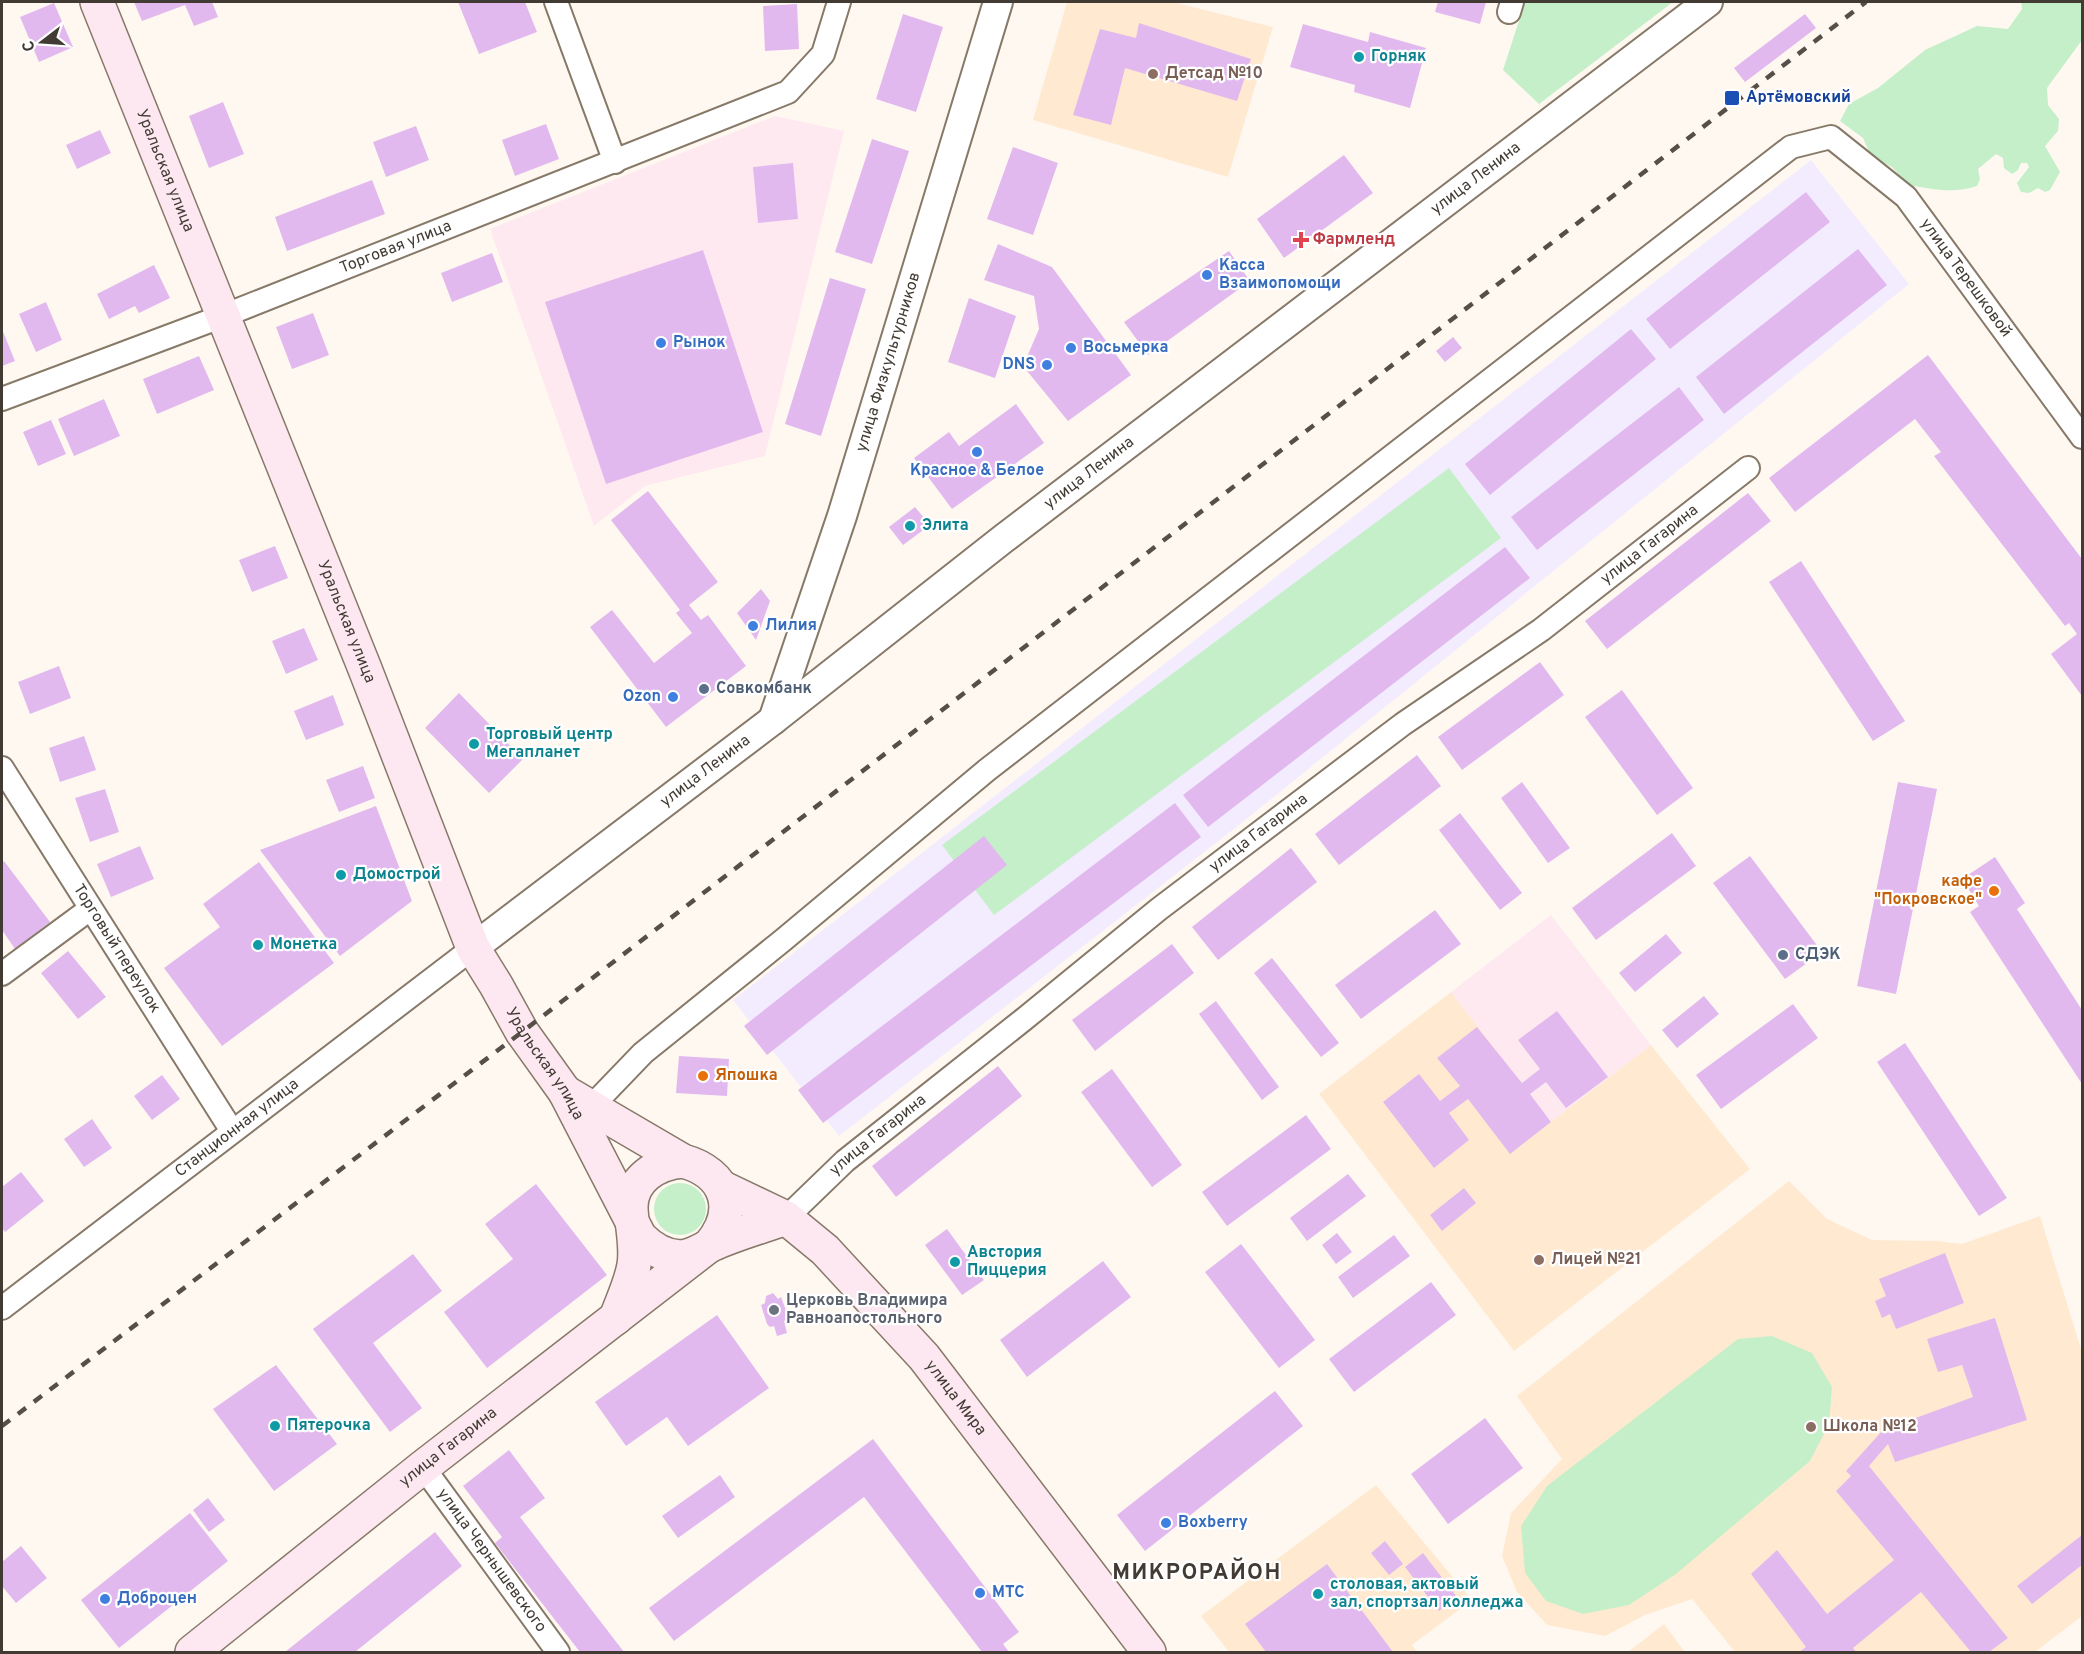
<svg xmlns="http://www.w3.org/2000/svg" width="2084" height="1654" font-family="Overpass,sans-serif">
<rect width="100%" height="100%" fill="#fff8f1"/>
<!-- commercial -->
<path fill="#fee9f1" d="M 775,116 L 844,131 L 765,456 L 645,486 L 594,526 L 490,229 Z
M 1551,915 L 1651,1045 L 1551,1122 L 1451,992 Z"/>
<!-- industrial -->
<path fill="#f2ecfe" d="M 1811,160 L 1909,284 L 1239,825 L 839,1136 L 733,1000 Z"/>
<!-- built -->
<path fill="#ffead1" d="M 1067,2 L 1173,2 L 1273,27 L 1228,177 L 1033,120 Z
M 1451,992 L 1551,1122 L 1651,1045 L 1750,1169 L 1514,1351 L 1319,1094 Z
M 1789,1181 L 1827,1219 L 1872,1240 L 1937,1241 L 1962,1244 L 2040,1216 L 2082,1352 L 2082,1616 L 2035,1652 L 1735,1652 L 1692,1599 L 1645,1615 L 1605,1636 L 1547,1625 L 1517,1592 L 1502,1556 L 1511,1513 L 1562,1459 L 1517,1396 Z
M 1376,1485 L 1472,1600 L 1412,1645 L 1417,1652 L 1229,1652 L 1201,1616 Z
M 1664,1624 L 1685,1652 L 1628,1652 Z"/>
<!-- green -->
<path fill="#c4efc8" d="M 1525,2 L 1673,2 L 1539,104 L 1503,70 Z
M 2021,2 L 2082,2 L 2082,40 L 2047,88 L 2048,105 L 2059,119 L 2058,131 L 2045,146 L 2060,172 L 2050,190 L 2045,192 L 2038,188 L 2029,193 L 2021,192 L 2017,183 L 2029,167 L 2027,163 L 2021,163 L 2018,170 L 2012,174 L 2004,168 L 2003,158 L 1996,154 L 1978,169 L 1980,179 L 1977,186 C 1953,194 1932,189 1908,185 L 1892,167 L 1871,156 L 1863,138 L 1840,121 L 1849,104 L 1878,88 L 1925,50 L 1977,26 L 2008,29 L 2022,9 Z
M 1449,468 L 1501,538 L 994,915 L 942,845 Z
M654 1209a26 26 0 1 1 52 0a26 26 0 1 1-52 0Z
M 1772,1336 L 1812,1353 L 1832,1387 L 1829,1424 L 1810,1461 L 1676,1574 L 1629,1605 L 1583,1614 L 1546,1601 L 1525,1573 L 1521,1526 L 1547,1486 L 1738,1339 Z"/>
<!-- building -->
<path fill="#e2b9ee" d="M 134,2 L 212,2 L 218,17 L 194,26 L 185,5 L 142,21 Z
M 458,2 L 525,2 L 537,32 L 479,54 Z
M 1438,2 L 1486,2 L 1480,24 L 1435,12 Z
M 54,3 L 73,47 L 39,62 L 20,17 Z
M 797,4 L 799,49 L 765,51 L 763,6 Z
M 903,14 L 943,27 L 916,112 L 876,99 Z
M 1805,14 L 1816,28 L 1745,82 L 1734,68 Z
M 1139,23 L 1251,59 L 1237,101 L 1125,68 L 1111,125 L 1073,115 L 1100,29 L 1136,38 Z
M 1303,24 L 1368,42 L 1370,32 L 1426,48 L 1410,108 L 1354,92 L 1355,85 L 1290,67 Z
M 223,102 L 244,154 L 209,168 L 189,116 Z
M 546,124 L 559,159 L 515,176 L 502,140 Z
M 416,126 L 429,160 L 386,177 L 373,142 Z
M 100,130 L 111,153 L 77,169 L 66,145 Z
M 872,139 L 909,151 L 872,264 L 835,252 Z
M 1013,147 L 1058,163 L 1033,235 L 987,219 Z
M 1344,155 L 1373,193 L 1284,258 L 1257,219 Z
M 793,163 L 798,219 L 758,223 L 753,167 Z
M 372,180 L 385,214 L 287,251 L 275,217 Z
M 1806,192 L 1830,222 L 1670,349 L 1646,319 Z
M 998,244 L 1052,267 L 1131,375 L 1068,421 L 1023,366 L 1039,329 L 1034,296 L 984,280 Z
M 1858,249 L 1887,285 L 1724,414 L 1696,377 Z
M 703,250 L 763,432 L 606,484 L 545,302 Z
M 1229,251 L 1250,281 L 1148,355 L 1124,322 Z
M 492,253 L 503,282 L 452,302 L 441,273 Z
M 154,265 L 170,298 L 139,313 L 135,306 L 109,319 L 97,294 Z
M 830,278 L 866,289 L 821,436 L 785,424 Z
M 969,298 L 1016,316 L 995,378 L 948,362 Z
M 46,302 L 62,340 L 36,352 L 19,314 Z
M 313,313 L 329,355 L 292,369 L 276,327 Z
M 2,329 L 15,361 L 2,366 Z
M 1631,329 L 1656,359 L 1490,495 L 1465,464 Z
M 1453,337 L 1462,348 L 1445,362 L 1436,351 Z
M 1928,355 L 2082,559 L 2082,696 L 2051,654 L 2077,634 L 2069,623 L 2065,626 L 1934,456 L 1941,452 L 1915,419 L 1795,512 L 1769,478 Z
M 199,356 L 214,390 L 157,414 L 143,379 Z
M 1679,387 L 1704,420 L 1537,550 L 1511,517 Z
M 104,399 L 120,436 L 74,456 L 58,419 Z
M 1016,404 L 1044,443 L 952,509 L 914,458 L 949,432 L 959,446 Z
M 51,420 L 66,454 L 38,466 L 23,432 Z
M 648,491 L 718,582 L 689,605 L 701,620 L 708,615 L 746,666 L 666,727 L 590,627 L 612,610 L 654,663 L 692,633 L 676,613 L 680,610 L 611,520 Z
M 1748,493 L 1771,521 L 1607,649 L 1585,621 Z
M 915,507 L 930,525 L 903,545 L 889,527 Z
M 275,546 L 288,578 L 252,592 L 239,560 Z
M 1505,547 L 1530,578 L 1208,827 L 1183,795 Z
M 1801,561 L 1905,721 L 1873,741 L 1769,582 Z
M 761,589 L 770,601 L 756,640 L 737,613 Z
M 304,628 L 318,660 L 286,674 L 272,641 Z
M 1540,662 L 1564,695 L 1462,770 L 1438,737 Z
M 59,666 L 71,698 L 30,714 L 18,682 Z
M 1622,690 L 1693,788 L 1657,815 L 1585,717 Z
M 459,693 L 523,759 L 489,793 L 425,728 Z
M 333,695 L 344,725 L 306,740 L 294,711 Z
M 84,736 L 96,770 L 60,782 L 49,748 Z
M 1417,755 L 1441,786 L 1339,865 L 1315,834 Z
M 363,766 L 375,798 L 339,812 L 326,780 Z
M 1522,782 L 1570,848 L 1548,863 L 1501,798 Z
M 1898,782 L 1937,789 L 1896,994 L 1857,986 Z
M 105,789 L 119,832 L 90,842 L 75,798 Z
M 1175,803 L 1201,837 L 823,1123 L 798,1090 Z
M 376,806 L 412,901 L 340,956 L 260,850 Z
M 1460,813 L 1522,893 L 1500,910 L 1439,830 Z
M 1672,833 L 1696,866 L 1596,940 L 1572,908 Z
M 984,836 L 1007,865 L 767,1055 L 744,1026 Z
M 140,846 L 154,879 L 111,897 L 97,864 Z
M 1291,848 L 1317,882 L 1218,960 L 1192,927 Z
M 1750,856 L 1822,952 L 1785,979 L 1713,883 Z
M 1995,857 L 2025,903 L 2017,909 L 2082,1010 L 2082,1084 L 1970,912 L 1979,906 L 1962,879 Z
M 4,861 L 50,922 L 15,949 L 2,930 L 2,863 Z
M 259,862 L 334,963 L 222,1046 L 164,968 L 220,927 L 203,904 Z
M 1435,910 L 1461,944 L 1361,1019 L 1335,985 Z
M 1666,934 L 1682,953 L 1635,992 L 1619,973 Z
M 1172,944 L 1194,973 L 1095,1051 L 1072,1020 Z
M 68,951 L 106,997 L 78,1019 L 41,973 Z
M 1272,958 L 1339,1043 L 1321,1057 L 1254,973 Z
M 1704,996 L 1719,1014 L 1677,1048 L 1662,1030 Z
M 1216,1001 L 1279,1087 L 1262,1100 L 1199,1014 Z
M 1793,1004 L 1818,1038 L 1721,1109 L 1696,1075 Z
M 1557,1011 L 1608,1077 L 1566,1108 L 1546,1082 L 1530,1094 L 1551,1122 L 1510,1154 L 1468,1099 L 1449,1113 L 1469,1140 L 1434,1168 L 1383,1102 L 1419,1074 L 1440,1101 L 1460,1086 L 1437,1058 L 1477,1027 L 1522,1083 L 1540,1069 L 1518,1040 Z
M 1905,1043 L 2007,1198 L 1979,1216 L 1877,1062 Z
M 679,1056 L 729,1059 L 727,1096 L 676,1093 Z
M 998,1066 L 1022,1096 L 896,1197 L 872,1166 Z
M 1112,1069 L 1182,1165 L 1152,1187 L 1081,1092 Z
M 162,1075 L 180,1099 L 152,1120 L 134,1096 Z
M 1306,1115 L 1331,1149 L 1227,1226 L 1202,1192 Z
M 92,1119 L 112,1148 L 84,1167 L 64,1139 Z
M 21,1172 L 44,1201 L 5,1232 L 2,1228 L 2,1187 Z
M 1348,1174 L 1366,1196 L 1307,1241 L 1290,1218 Z
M 536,1184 L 607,1275 L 487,1368 L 444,1312 L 513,1259 L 485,1224 Z
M 1464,1188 L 1476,1203 L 1442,1231 L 1430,1215 Z
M 947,1229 L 984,1280 L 962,1295 L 925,1245 Z
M 1337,1233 L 1352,1252 L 1336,1264 L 1322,1245 Z
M 1394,1235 L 1410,1256 L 1353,1298 L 1338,1277 Z
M 1241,1244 L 1315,1340 L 1279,1368 L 1205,1272 Z
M 1945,1253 L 1964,1303 L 1896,1329 L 1890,1314 L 1882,1318 L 1875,1301 L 1886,1296 L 1879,1279 Z
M 413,1254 L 442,1291 L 373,1343 L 422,1408 L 390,1432 L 313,1329 Z
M 1103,1261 L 1131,1297 L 1027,1377 L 1000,1340 Z
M 1431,1282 L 1456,1315 L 1354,1392 L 1329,1359 Z
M 773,1293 L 778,1299 L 781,1297 L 788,1316 L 785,1316 L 786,1320 L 784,1321 L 787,1333 L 777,1336 L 774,1326 L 770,1327 L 767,1324 L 761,1305 L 765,1303 L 766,1296 Z
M 717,1315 L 769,1388 L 688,1446 L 667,1417 L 626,1446 L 595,1402 Z
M 1995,1318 L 2027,1420 L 1895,1462 L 1888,1444 L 1869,1466 L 2008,1638 L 1989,1652 L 1971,1652 L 1921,1592 L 1853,1648 L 1856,1652 L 1799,1652 L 1806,1647 L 1751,1574 L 1777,1550 L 1827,1614 L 1894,1560 L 1836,1491 L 1851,1476 L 1846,1471 L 1883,1430 L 1973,1397 L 1962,1365 L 1938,1372 L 1927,1339 Z
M 276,1365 L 337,1444 L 274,1491 L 213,1409 Z
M 1275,1391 L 1303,1426 L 1145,1551 L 1117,1515 Z
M 1485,1418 L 1523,1468 L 1448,1524 L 1411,1474 Z
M 873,1439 L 1019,1632 L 1003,1644 L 1009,1652 L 982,1652 L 864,1497 L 674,1641 L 649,1608 Z
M 509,1450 L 545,1498 L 520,1517 L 624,1652 L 580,1652 L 495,1543 L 502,1537 L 463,1486 Z
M 720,1475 L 735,1497 L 678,1538 L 662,1516 Z
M 208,1498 L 225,1520 L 209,1532 L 193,1510 Z
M 190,1513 L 228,1561 L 119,1648 L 81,1600 Z
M 435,1532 L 462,1566 L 355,1652 L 285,1652 Z
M 2082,1535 L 2082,1565 L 2032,1604 L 2017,1586 Z
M 1385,1541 L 1403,1564 L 1389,1575 L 1371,1553 Z
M 21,1546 L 47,1578 L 16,1603 L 2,1586 L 2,1562 Z
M 1423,1553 L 1457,1597 L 1439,1611 L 1405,1567 Z
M 1327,1564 L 1393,1652 L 1266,1652 L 1245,1624 Z"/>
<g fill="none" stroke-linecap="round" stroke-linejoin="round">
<defs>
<g id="minor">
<path d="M 556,2 L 615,162"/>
<path d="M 1509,12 L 1512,2"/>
<path id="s1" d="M 2,399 L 223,316 L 788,92 L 823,54 L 839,2"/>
<path id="s2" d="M 2,768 L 232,1131"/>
<path d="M 2,974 L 90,909"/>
<path id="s3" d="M 592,1106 L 643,1053 L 782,941 L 987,770 L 1791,147 L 1831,137 L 1906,197 L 2082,437"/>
<path id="s4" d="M 786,1218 L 845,1161 L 1023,1020 L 1159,909 L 1403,724 L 1541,630 L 1748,468"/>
<path id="s5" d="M 2,1308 L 473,948"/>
<path id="s6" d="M 423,1467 L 558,1652"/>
</g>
<g id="tertiary">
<path id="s7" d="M 773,720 L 842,516 L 998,2"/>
<path id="s8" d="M 473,948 L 773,720 L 1003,539 L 1708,2"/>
</g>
<g id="secondary">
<path id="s9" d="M 97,2 L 365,669 L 473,948 L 496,985 L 522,1032 L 565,1092 L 640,1237 C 651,1248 664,1257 681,1257 C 693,1256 701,1250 711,1245 C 735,1234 761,1227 786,1218"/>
<path id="s10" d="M 721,1187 L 786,1218 L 825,1250 L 924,1357 L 1149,1652"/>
<path d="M 616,1318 C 622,1301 631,1283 634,1265 C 637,1247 632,1227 631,1209 C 630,1179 657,1163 683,1161"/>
<path id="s11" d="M 192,1652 L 423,1467 L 710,1245 C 739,1210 727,1173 683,1161 L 565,1092"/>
</g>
</defs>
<!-- minor casing -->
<use href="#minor" stroke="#877968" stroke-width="26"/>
<!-- tertiary casing -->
<use href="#tertiary" stroke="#877968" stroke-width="32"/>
<!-- secondary casing -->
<use href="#secondary" stroke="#877968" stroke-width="36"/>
<!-- minor -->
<use href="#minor" stroke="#fff" stroke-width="22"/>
<!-- tertiary -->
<use href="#tertiary" stroke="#fff" stroke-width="28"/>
<!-- secondary -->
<use href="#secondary" stroke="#fde8f1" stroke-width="33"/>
<!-- rail -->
<path stroke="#564f48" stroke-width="4.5" stroke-dasharray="10 10" stroke-linecap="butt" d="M 2,1426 L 522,1032 L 1866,2"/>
</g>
<!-- markers -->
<g fill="#0f9aa8" stroke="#fff" stroke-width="2">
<circle cx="1359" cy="57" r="6"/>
<circle cx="910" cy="526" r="6"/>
<circle cx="474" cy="744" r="6"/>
<circle cx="341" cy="875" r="6"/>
<circle cx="258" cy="945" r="6"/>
<circle cx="955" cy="1262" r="6"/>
<circle cx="275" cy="1426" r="6"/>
<circle cx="1318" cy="1594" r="6"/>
</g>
<g fill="#8d6e63" stroke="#fff" stroke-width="2">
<circle cx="1153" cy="74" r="6"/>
<circle cx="1539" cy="1260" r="6"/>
<circle cx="1811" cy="1427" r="6"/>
</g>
<rect fill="#1a4fb4" stroke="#fff" stroke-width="2" x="1724" y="90" width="16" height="16" rx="3"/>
<path fill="#e0444e" stroke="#fff" stroke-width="2" d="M1298 231h6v6h6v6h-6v6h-6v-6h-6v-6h6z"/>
<g fill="#3f7fe0" stroke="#fff" stroke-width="2">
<circle cx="1207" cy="275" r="6"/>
<circle cx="661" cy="343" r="6"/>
<circle cx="1071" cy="348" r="6"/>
<circle cx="1047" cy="365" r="6"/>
<circle cx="977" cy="452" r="6"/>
<circle cx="753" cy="626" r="6"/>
<circle cx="673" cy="697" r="6"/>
<circle cx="1166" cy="1523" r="6"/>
<circle cx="980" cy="1593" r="6"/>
<circle cx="105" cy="1599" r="6"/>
</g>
<g fill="#5c6f8a" stroke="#fff" stroke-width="2">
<circle cx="704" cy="689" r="6"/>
<circle cx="1783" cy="955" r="6"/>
</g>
<g fill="#e8710a" stroke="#fff" stroke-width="2">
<circle cx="1994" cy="891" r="6"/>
<circle cx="703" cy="1076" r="6"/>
</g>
<circle fill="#6b7280" stroke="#fff" stroke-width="2" cx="774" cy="1310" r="6"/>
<g text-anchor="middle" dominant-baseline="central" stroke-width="4.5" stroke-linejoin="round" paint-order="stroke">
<!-- culture labels -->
<g font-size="16" font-weight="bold" fill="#0d838f" stroke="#fff" text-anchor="start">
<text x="1371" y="57">Горняк</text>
<text x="922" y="526">Элита</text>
<text x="486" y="735">Торговый центр<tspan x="486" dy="18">Мегапланет</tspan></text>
<text x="353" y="875">Домострой</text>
<text x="270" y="945">Монетка</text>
<text x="967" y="1253">Австория<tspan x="967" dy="18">Пиццерия</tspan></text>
<text x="287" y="1426">Пятерочка</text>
<text x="1330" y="1585">столовая, актовый<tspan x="1330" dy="18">зал, спортзал колледжа</tspan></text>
</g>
<!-- education labels -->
<g font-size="16" font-weight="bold" fill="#785e54" stroke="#fff" text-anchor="start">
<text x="1165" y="74">Детсад №10</text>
<text x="1551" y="1260">Лицей №21</text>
<text x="1823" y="1427">Школа №12</text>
</g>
<!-- transit labels -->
<g font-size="16" font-weight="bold" fill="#164399" stroke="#fff" text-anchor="start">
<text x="1746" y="98">Артёмовский</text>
</g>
<!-- street labels -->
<g font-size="16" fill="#423b34" stroke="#fff">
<text stroke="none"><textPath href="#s9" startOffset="182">Уральская улица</textPath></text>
<text stroke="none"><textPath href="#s8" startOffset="1264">улица Ленина</textPath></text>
<text stroke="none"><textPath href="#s1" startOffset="422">Торговая улица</textPath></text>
<text stroke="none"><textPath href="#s3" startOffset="1774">улица Терешковой</textPath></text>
<text stroke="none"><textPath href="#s7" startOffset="376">улица Физкультурников</textPath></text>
<text stroke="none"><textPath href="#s8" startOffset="778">улица Ленина</textPath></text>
<text stroke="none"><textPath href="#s4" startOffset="1096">улица Гагарина</textPath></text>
<text stroke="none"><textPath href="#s9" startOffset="668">Уральская улица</textPath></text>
<text stroke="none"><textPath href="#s8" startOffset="292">улица Ленина</textPath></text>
<text stroke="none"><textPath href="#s4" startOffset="610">улица Гагарина</textPath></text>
<text stroke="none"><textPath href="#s2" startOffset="214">Торговый переулок</textPath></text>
<text stroke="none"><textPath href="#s9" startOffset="1154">Уральская улица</textPath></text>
<text stroke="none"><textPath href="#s5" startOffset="296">Станционная улица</textPath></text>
<text stroke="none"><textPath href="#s4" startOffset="124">улица Гагарина</textPath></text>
<text stroke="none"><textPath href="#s10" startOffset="320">улица Мира</textPath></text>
<text stroke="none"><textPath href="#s11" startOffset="328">улица Гагарина</textPath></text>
<text stroke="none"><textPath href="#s6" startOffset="116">улица Чернышевского</textPath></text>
</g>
<!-- health labels -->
<g font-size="16" font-weight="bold" fill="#be3a42" stroke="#fff" text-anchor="start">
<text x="1313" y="240">Фармленд</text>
</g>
<!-- shop labels -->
<g font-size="16" font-weight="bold" fill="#366cbe" stroke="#fff" text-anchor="start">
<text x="1219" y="266">Касса<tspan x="1219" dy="18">Взаимопомощи</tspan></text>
<text x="673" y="343">Рынок</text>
<text x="1083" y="348">Восьмерка</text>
<text x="1035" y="365" text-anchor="end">DNS</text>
<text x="977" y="471" text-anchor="middle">Красное &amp; Белое</text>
<text x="765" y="626">Лилия</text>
<text x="661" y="697" text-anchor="end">Ozon</text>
<text x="1178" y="1523">Boxberry</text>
<text x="992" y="1593">МТС</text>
<text x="117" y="1599">Доброцен</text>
</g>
<!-- service labels -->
<g font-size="16" font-weight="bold" fill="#4e5e75" stroke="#fff" text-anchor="start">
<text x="716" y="689">Совкомбанк</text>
<text x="1795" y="955">СДЭК</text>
</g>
<!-- food labels -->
<g font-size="16" font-weight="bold" fill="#c56008" stroke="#fff" text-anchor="end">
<text x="1982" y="882">кафе<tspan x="1982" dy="18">"Покровское"</tspan></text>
<text x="715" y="1076" text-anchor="start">Япошка</text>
</g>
<!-- worship labels -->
<g font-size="16" font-weight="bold" fill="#5b616d" stroke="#fff" text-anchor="start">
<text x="786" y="1301">Церковь Владимира<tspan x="786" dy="18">Равноапостольного</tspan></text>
</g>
<!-- district labels -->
<g font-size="22" font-weight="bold" letter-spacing="1.5" fill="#423b34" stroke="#fff">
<text x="1197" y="1573">МИКРОРАЙОН</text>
</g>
</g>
<!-- border -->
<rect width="2084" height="1654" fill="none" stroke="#423b34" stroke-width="6"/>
<!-- north arrow -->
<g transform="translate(42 42) rotate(253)" stroke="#ffffff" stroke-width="4.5" paint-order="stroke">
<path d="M0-4.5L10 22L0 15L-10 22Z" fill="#423b34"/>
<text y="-9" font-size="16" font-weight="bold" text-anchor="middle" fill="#423b34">С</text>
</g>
</svg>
